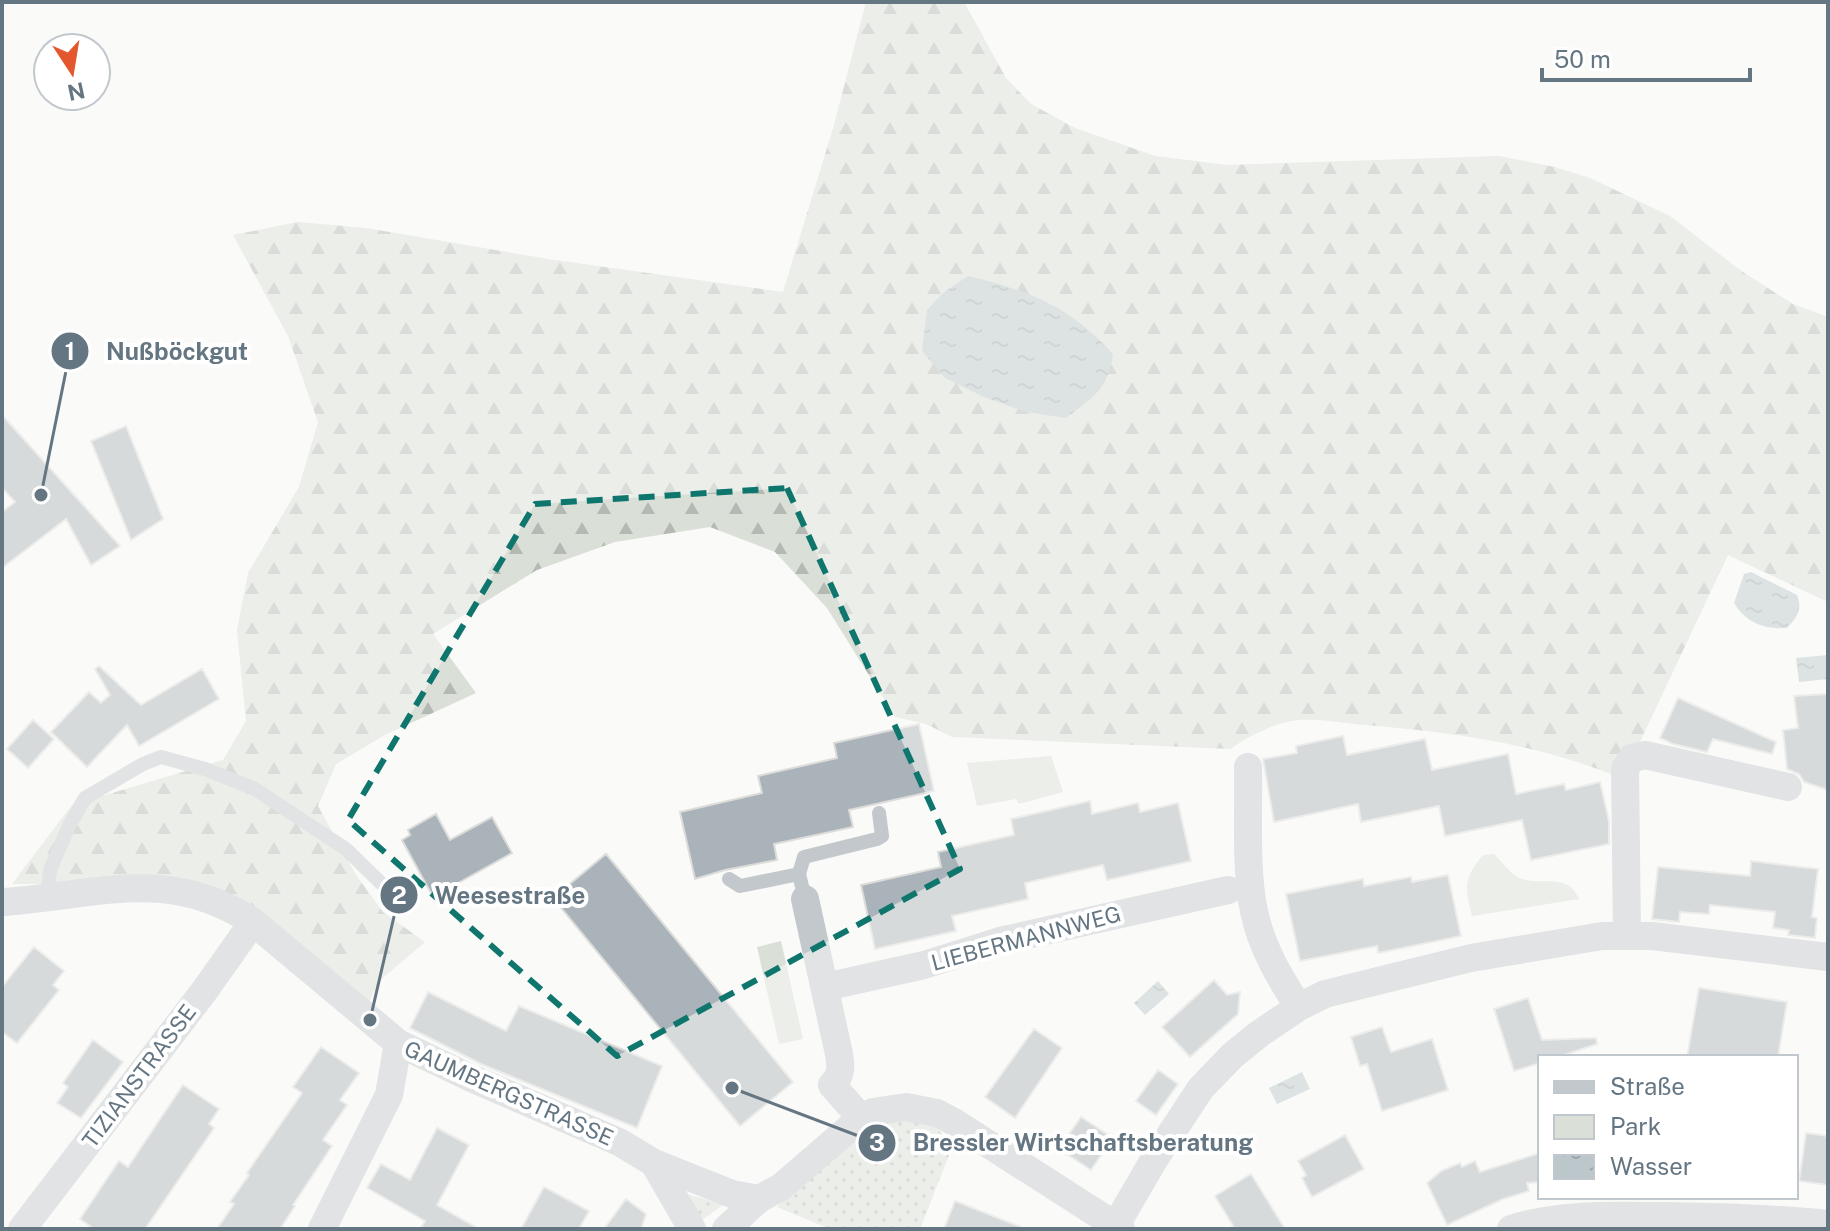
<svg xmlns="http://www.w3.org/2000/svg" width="1830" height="1231" font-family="'Public Sans',sans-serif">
<defs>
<pattern id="grass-dots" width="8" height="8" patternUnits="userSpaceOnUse" patternTransform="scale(2)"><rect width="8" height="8" fill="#dadfd7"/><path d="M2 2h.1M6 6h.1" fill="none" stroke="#b4b9b4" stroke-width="1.8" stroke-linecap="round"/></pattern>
<pattern id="forest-firs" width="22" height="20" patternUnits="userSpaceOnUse" patternTransform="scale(2)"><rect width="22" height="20" fill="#dadfd7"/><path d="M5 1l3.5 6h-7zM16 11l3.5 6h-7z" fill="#b4b9b4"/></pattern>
<pattern id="water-ripples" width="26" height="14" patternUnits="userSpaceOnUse" patternTransform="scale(2)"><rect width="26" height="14" fill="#bbc7cb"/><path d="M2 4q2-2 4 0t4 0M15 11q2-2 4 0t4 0" fill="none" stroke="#9ca6aa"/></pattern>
</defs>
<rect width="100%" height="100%" fill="#fafaf8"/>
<!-- grass -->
<path fill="url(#grass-dots)" d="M 903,1119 C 930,1123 940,1124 951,1150 L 920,1229 L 830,1229 L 777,1207 C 816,1172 851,1130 903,1119 Z
M 686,1194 L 724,1204 L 698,1223 Z"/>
<!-- forest -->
<path fill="url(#forest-firs)" d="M 866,2 L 964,2 L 1006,78 L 1031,104 L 1075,128 L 1155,156 L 1227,165 L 1499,156 L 1555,167 L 1590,178 L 1670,216 L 1740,270 L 1793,304 L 1828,317 L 1828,602 L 1728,555 L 1638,746 L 1611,774 C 1532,743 1450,732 1365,725 C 1342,723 1313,717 1291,721 C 1268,726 1250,736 1230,749 L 952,737 L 926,724 L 895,717 L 827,608 L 775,552 L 710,527 L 615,542 L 537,570 L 433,634 L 476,693 L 385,735 L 336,764 L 318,806 L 356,875 L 383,912 L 425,942 L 378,982 L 367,1008 L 261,920 L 152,884 L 12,884 L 72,805 L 223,760 L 246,721 L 237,630 L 248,573 L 299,487 L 318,422 L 288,336 L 233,235 L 298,222 L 366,228 L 548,259 L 783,292 L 834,125 Z"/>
<!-- park -->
<path fill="#dadfd7" d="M 1051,756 L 1063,792 L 1019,804 L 1016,799 L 977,806 L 967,763 Z
M 1494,854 C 1502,862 1512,876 1522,879 C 1544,886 1567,872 1579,899 L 1472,916 C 1465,886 1463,879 1483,855 Z
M 781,941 L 803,1039 L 779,1044 L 757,947 Z"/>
<!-- water -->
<path fill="url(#water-ripples)" d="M 968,276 C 1030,291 1069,306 1113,354 C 1108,390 1093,397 1066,418 L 1026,412 L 984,397 L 945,378 L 922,351 L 927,310 L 944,292 Z
M 1751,572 L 1797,595 C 1803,610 1797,617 1787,628 C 1765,630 1745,622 1734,603 L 1744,574 Z
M 1828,655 L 1828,679 L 1799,682 L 1796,658 Z
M 1158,981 L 1169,994 L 1145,1015 L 1134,1003 Z
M 1302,1072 L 1310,1089 L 1277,1104 L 1269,1088 Z"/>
<!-- building -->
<path fill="#aab3b9" stroke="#dcdcda" stroke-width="2" d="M 2,415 L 84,506 L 120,546 L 91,565 L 66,519 L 2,568 L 2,512 L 15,502 L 2,488 Z
M 126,426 L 163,519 L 131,540 L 91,441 Z
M 99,666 L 141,705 L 202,669 L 219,699 L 139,746 L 127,725 L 87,767 L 51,732 L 89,692 L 101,703 L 110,695 L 95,669 Z
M 1828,694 L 1828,790 L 1804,782 L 1799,774 L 1787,769 L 1783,730 L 1798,728 L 1794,696 Z
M 1678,698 L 1776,742 L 1772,754 L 1713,739 L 1707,752 L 1673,744 L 1660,738 Z
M 33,720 L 54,739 L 28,768 L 7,749 Z
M 919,724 L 934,791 L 849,810 L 853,827 L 774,844 L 777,860 L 725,870 L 695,879 L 680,812 L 762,793 L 758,776 L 837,758 L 834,743 Z
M 1343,736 L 1347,755 L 1425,739 L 1432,770 L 1508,754 L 1516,794 L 1564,784 L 1566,790 L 1600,782 L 1609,821 L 1609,844 L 1531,860 L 1522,820 L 1445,836 L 1439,806 L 1361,822 L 1358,804 L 1274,822 L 1263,759 L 1297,753 L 1296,746 Z
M 1090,801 L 1092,814 L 1138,803 L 1140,812 L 1178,803 L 1191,861 L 1107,880 L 1103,865 L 1025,883 L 1028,899 L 952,916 L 956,931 L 875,949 L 861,885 L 941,867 L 938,852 L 1014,835 L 1011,819 Z
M 436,814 L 450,840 L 492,817 L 512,853 L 433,897 L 402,840 L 410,835 L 408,830 Z
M 606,854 L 793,1082 L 740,1126 L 553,898 Z
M 1751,861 L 1818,869 L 1812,917 L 1817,918 L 1815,938 L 1788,935 L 1789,930 L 1773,928 L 1775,912 L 1710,905 L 1709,914 L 1680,912 L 1679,922 L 1652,919 L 1658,867 L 1750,876 Z
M 1448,875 L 1461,936 L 1378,953 L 1377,946 L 1300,961 L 1286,894 L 1363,879 L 1364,886 L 1411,877 L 1412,882 Z
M 34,947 L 64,971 L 53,985 L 59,990 L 17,1043 L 2,1032 L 2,987 Z
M 1214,980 L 1227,995 L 1240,992 L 1238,1014 L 1190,1057 L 1162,1027 Z
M 1699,988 L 1787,1002 L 1778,1057 L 1687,1057 Z
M 428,992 L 506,1031 L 519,1006 L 662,1066 L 637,1128 L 481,1064 L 410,1028 Z
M 1528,998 L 1542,1040 L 1596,1038 L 1597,1044 L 1558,1057 L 1540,1057 L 1540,1063 L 1514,1071 L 1494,1009 Z
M 1382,1027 L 1391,1052 L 1432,1039 L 1448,1090 L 1382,1111 L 1367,1064 L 1360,1066 L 1351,1037 Z
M 1034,1029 L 1062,1048 L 1015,1118 L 985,1097 Z
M 93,1040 L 123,1062 L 81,1118 L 57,1103 L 68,1087 L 63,1083 Z
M 321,1047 L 359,1073 L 340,1100 L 347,1105 L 323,1140 L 332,1146 L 293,1205 L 295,1206 L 280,1229 L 217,1229 L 234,1204 L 230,1202 L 249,1175 L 247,1173 L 302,1093 L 293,1087 Z
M 1158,1070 L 1178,1084 L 1156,1115 L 1136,1101 Z
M 183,1085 L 219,1109 L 209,1124 L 214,1128 L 145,1229 L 94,1229 L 80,1219 L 119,1161 L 128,1167 Z
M 1081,1117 L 1113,1138 L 1091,1170 L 1059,1149 Z
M 437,1128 L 469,1145 L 437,1205 L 479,1229 L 420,1229 L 425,1221 L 367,1188 L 381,1164 L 410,1180 Z
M 1806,1133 L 1828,1136 L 1828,1185 L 1799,1181 Z
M 1345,1135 L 1364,1169 L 1312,1197 L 1302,1178 L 1306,1175 L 1298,1161 Z
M 1540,1153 L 1540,1182 L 1527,1183 L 1529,1191 L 1503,1199 L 1447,1225 L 1427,1183 L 1441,1171 L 1460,1163 L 1462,1167 L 1475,1161 L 1480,1172 Z
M 1251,1174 L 1285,1229 L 1235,1229 L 1215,1196 Z
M 544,1187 L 589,1211 L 579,1229 L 521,1229 Z
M 626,1199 L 646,1214 L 641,1229 L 604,1229 Z
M 955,1201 L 1021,1227 L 1021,1229 L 944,1229 Z"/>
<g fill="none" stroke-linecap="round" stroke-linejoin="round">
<!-- service -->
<path stroke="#c3c8cc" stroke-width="14" d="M 729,879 L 740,886 L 799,874
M 47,896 L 50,870 L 69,826 L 85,798 L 143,764 L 161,757 L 205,769 L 255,789 L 346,849 L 386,888
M 805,899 L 799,874 L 804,857 L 877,839 L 882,836 L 879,813"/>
<!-- minor -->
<path stroke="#c3c8cc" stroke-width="28" d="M 1248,767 C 1249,809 1245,871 1254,911 C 1261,946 1279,977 1299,1007
M 805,899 L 839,1054 C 841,1067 842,1075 832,1085 L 861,1118
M 2,902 C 95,896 167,865 253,922 L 398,1043 L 471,1078 L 619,1142 L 654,1163 L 692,1229
M 1627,935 L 1625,769 L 1632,758 L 1645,755 L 1788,787
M 825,987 L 924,965 L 1000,941 L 1228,890
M 654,1163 L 732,1194 L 759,1199 L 781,1187 L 861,1118 L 873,1112 L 906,1107 L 937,1113 L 954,1122 L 1121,1229
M 1116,1225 L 1155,1158 L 1201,1088 L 1233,1055 L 1259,1034 L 1299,1007 L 1325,994 L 1471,958 L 1602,936 L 1652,936 L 1828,957
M 22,1229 L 205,990 L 253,922
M 322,1229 L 389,1095 L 398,1043
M 726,1229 L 759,1199
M 1511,1229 C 1560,1213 1612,1216 1663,1216 C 1718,1217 1773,1218 1828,1224"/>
</g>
<!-- marked area -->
<path d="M0 0H1830V1231H0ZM 787,488 L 960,869 L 617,1056 L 348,820 L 535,504 Z" fill="#fafaf8" fill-opacity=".55" fill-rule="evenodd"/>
<path fill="none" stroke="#0f766e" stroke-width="6" stroke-dasharray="16 10" stroke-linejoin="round" d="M 787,488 L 960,869 L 617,1056 L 348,820 L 535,504 Z"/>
<g text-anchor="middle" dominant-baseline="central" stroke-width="8" stroke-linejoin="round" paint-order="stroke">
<!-- street labels -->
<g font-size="22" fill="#657683" stroke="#fff">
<text transform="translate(1026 938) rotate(-15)">LIEBERMANNWEG</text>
<text transform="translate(139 1076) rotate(-53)">TIZIANSTRASSE</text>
<text transform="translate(509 1093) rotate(24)">GAUMBERGSTRASSE</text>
</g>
</g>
<!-- callouts -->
<path fill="none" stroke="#657683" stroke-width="3" d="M41 495L70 351M370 1020L399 895M732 1088L877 1143"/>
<g fill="#657683" stroke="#fff" stroke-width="3">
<circle cx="41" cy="495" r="8"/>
<circle cx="370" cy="1020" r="8"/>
<circle cx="732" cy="1088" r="8"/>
<circle cx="70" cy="351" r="20"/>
<circle cx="399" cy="895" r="20"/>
<circle cx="877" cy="1143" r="20"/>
</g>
<g font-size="24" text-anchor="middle" font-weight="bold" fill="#fff">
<text x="70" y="360">1</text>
<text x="399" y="904">2</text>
<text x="877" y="1151">3</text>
</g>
<g font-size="24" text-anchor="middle" font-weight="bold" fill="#657683" stroke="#fff" stroke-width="8" stroke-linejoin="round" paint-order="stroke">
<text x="177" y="360">Nußböckgut</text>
<text x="510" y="904">Weesestraße</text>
<text x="1083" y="1151">Bressler Wirtschaftsberatung</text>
</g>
<!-- border -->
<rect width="1830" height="1231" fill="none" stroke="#657683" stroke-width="8"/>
<!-- legend -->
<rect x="1538" y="1055" width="260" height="144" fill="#ffffff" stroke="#c1c8cd" stroke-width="2"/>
<rect x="1554" y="1081" width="40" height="12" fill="#c3c8cc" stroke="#c1c8cd" stroke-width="2"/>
<text x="1610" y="1095" font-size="24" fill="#657683">Straße</text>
<rect x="1554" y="1115" width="40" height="24" fill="#dadfd7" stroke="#c1c8cd" stroke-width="2"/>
<text x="1610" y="1135" font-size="24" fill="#657683">Park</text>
<rect x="1554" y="1155" width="40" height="24" fill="url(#water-ripples)" stroke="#c1c8cd" stroke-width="2"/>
<text x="1610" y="1175" font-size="24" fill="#657683">Wasser</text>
<!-- north arrow -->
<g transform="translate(72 72) rotate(168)"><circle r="38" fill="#ffffff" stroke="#c1c8cd" stroke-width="2"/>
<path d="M0-6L14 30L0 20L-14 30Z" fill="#e4572e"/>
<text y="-12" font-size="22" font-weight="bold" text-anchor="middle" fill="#657683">N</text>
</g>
<!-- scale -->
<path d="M1542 68v12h208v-12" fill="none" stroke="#657683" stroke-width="4"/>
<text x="1554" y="68" font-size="24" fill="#657683" stroke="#ffffff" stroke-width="6" paint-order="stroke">50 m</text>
</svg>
